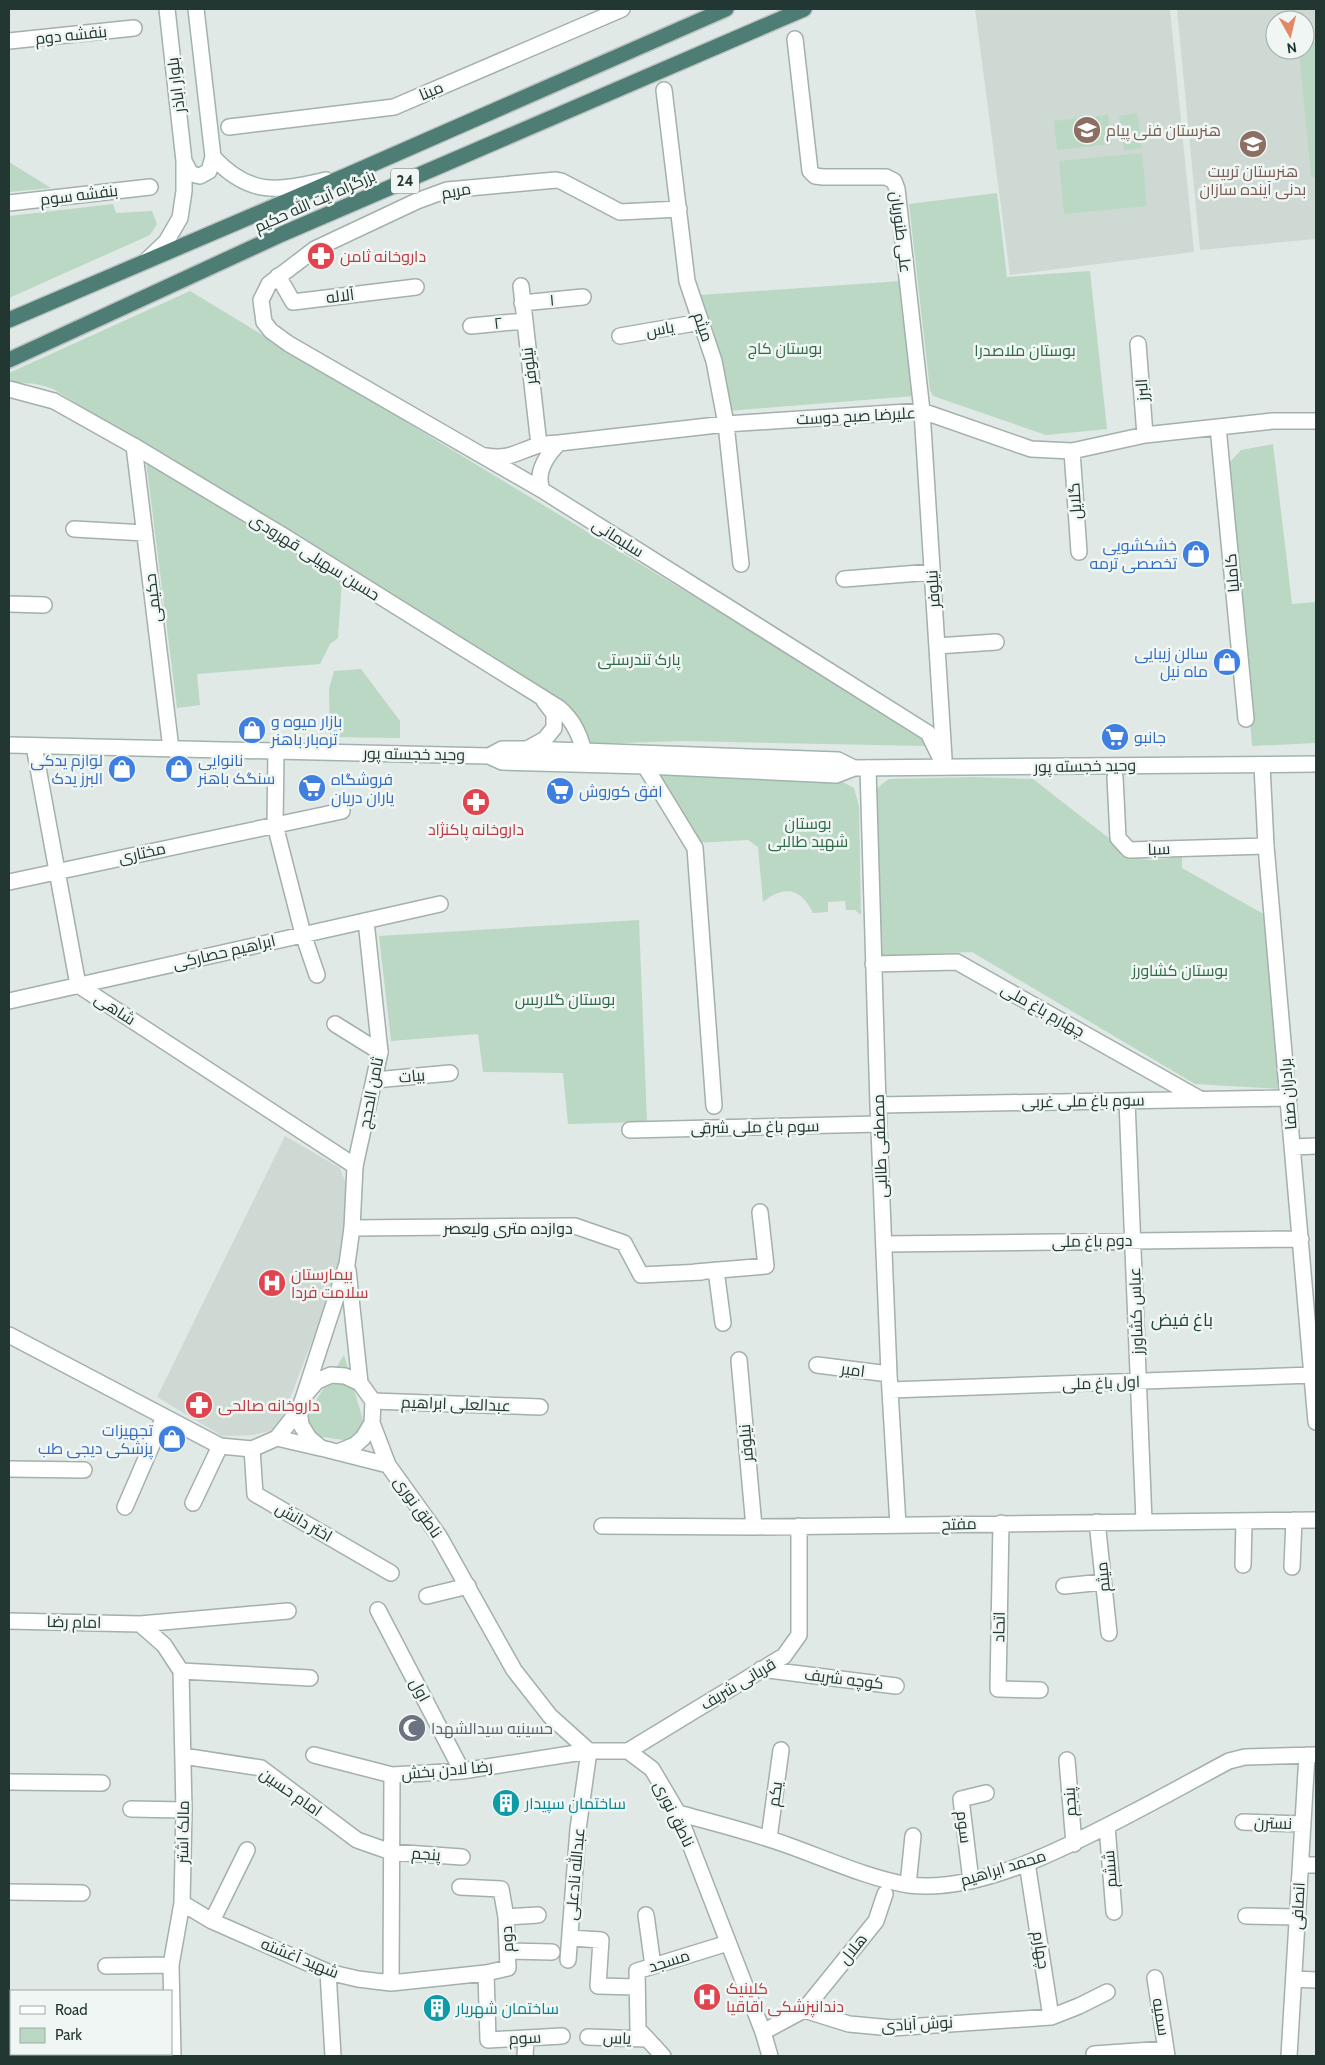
<svg xmlns="http://www.w3.org/2000/svg" width="1325" height="2065" font-family="Cabin,Cairo,sans-serif">
<rect width="100%" height="100%" fill="#e0e9e5"/>
<!-- built -->
<path fill="#ced9d4" fill-rule="evenodd" d="M 975,9 L 1170,9 L 1194,252 L 1010,275 Z
M 1177,9 L 1316,9 L 1316,239 L 1200,250 ZM 1275,20 L 1305,20 L 1305,50 L 1275,50 Z
M 285,1136 L 340,1168 L 350,1195 L 350,1231 L 314,1336 L 278,1429 L 253,1435 L 222,1436 L 157,1397 Z"/>
<!-- green -->
<path fill="#bbd8c4" d="M 1316,42 L 1316,177 L 1311,177 L 1299,50 L 1305,50 L 1305,43 Z
M 1137,113 L 1142,148 L 1124,151 L 1119,116 Z
M 1108,115 L 1112,144 L 1057,150 L 1054,121 Z
M 1142,153 L 1147,206 L 1064,214 L 1059,161 Z
M 9,162 L 51,188 L 9,192 Z
M 997,193 L 1007,277 L 1090,271 L 1107,429 L 1046,435 L 933,396 L 930,390 L 909,204 Z
M 113,204 L 116,213 L 152,211 L 157,224 L 150,235 L 9,298 L 9,216 Z
M 901,281 L 914,396 L 728,411 L 722,361 L 713,329 L 700,295 Z
M 190,291 L 916,731 L 925,740 L 926,746 L 682,741 L 591,744 L 586,739 L 579,718 L 566,704 L 53,389 C 38,383 25,382 9,385 L 9,373 Z
M 1273,444 L 1292,604 L 1316,602 L 1316,743 L 1252,746 L 1230,462 L 1241,450 Z
M 146,461 L 342,581 L 338,638 L 330,644 L 320,664 L 197,674 L 200,705 L 177,708 Z
M 361,669 L 400,721 L 400,738 L 330,737 L 329,689 L 334,671 Z
M 660,774 L 837,779 L 854,788 L 859,806 L 861,915 L 855,910 L 846,910 L 845,901 L 828,902 L 828,912 L 813,913 C 801,888 784,885 763,902 L 758,847 L 748,840 L 696,843 Z
M 971,777 L 1033,779 L 1110,839 L 1122,856 L 1150,860 L 1182,857 L 1182,868 L 1267,916 L 1282,1089 L 1195,1084 L 972,952 L 879,956 L 876,790 L 882,784 L 889,779 Z
M 639,920 L 647,1122 L 568,1124 L 563,1073 L 483,1072 L 478,1034 L 391,1041 L 379,936 Z
M 344,1355 L 370,1444 L 296,1433 Z"/>
<g fill="none" stroke-linecap="round" stroke-linejoin="round">
<defs>
<path id="minor" d="M 795,39 L 810,171 L 815,176 L 823,177 L 886,177 L 894,181 L 897,189 L 922,411 L 944,758
M 9,41 L 134,28
M 664,90 L 687,281 L 714,361 L 726,424 L 741,564
M 229,127 L 394,107 L 622,9
M 9,203 L 150,187
M 679,209 L 620,212 L 561,181 L 556,180 L 447,190 L 417,201 L 315,249 L 269,284 L 261,300 L 264,322 L 271,331 L 289,344 L 542,490 L 928,733 L 945,767
M 278,276 L 293,302 L 416,287
M 521,286 L 539,445
M 522,303 L 583,297
M 471,326 L 524,321
M 620,336 L 701,322
M 1138,344 L 1145,435
M 1218,427 L 1246,719
M 134,446 L 171,749
M 1072,451 L 1079,552
M 486,456 C 511,460 518,451 539,445 C 546,444 553,443 559,443 L 726,424 L 922,411 L 1031,449 L 1072,451 L 1145,435 L 1273,421 L 1316,421
M 542,490 C 535,472 546,456 559,443
M 74,529 L 145,533
M 844,579 L 932,572
M 9,604 L 44,605
M 937,646 L 996,642
M 34,746 L 78,985 L 355,1166
M 276,751 L 275,825 L 303,934 L 317,975
M 1262,765 L 1266,846 L 1316,1422
M 645,766 L 695,848 L 714,1106
M 868,768 L 878,1105 L 889,1374 L 898,1525
M 1115,777 L 1118,838 L 1129,850 L 1266,846
M 9,882 L 342,811
M 873,964 L 957,962 L 1200,1099
M 9,1001 L 440,904
M 335,1024 L 380,1052
M 375,1080 L 450,1073
M 1127,1101 L 1144,1521
M 878,1105 L 1289,1098
M 630,1130 L 879,1124
M 1293,1147 L 1316,1146
M 352,1228 L 575,1226 L 624,1243 L 641,1275 L 702,1272
M 884,1244 L 1301,1239
M 716,1270 L 723,1323
M 695,1272 L 766,1266 L 760,1212
M 739,1360 L 754,1527
M 817,1365 L 889,1374
M 890,1390 L 1312,1375
M 373,1401 L 540,1407
M 252,1449 L 255,1494 L 391,1573
M 9,1469 L 84,1470
M 193,1503 L 220,1446
M 125,1507 L 164,1417
M 1097,1522 L 1109,1633
M 1001,1523 L 998,1689 L 1040,1690
M 602,1526 L 754,1527 L 1316,1520
M 1243,1565 L 1244,1521
M 1292,1567 L 1294,1520
M 1064,1586 L 1103,1582
M 427,1596 L 468,1586
M 378,1610 L 462,1771
M 9,1621 L 140,1624 L 288,1611
M 140,1624 L 164,1645 L 181,1671 L 184,1810 L 182,1903 L 171,1965 L 173,2056
M 761,1669 L 896,1686
M 181,1671 L 310,1678
M 628,1751 L 784,1656 L 799,1635 L 799,1526
M 314,1755 L 392,1775 L 462,1771 L 589,1751 L 578,1829 L 568,1960
M 183,1756 L 261,1768 L 357,1840 L 391,1852 L 462,1857
M 1067,1760 L 1074,1844
M 9,1782 L 102,1783
M 131,1809 L 184,1810
M 678,1813 C 714,1823 751,1832 787,1845 C 824,1858 870,1879 909,1885 C 979,1894 1071,1845 1132,1813 C 1165,1796 1197,1778 1229,1761 L 1245,1757 L 1316,1755
M 1243,1822 L 1303,1824
M 1107,1826 L 1114,1912
M 769,1838 L 781,1750
M 1301,1865 L 1316,1865
M 971,1881 L 961,1799 L 986,1793
M 908,1885 L 913,1836
M 9,1892 L 82,1893
M 182,1903 L 212,1921 L 328,1972 L 358,1979 L 391,1983 L 486,1973 L 508,1968 L 506,1917 L 501,1889 L 460,1887
M 646,1915 L 653,1966
M 1246,1916 L 1298,1917
M 506,1917 L 538,1915
M 212,1921 L 247,1850
M 570,1938 L 601,1940 L 598,1986 L 637,1987
M 508,1951 L 552,1952
M 106,1966 L 171,1965
M 328,1972 L 333,2056
M 486,1973 L 488,2040 L 562,2036
M 1155,1978 L 1167,2056
M 1294,1979 L 1316,1980
M 391,1983 L 392,1775
M 9,2008 L 11,2008
M 804,2010 L 849,2024 L 892,2028 L 1051,2017 L 1027,1863
M 1051,2017 L 1079,2006 L 1107,1992
M 763,2032 L 804,2010 L 876,1921 L 885,1894
M 588,2037 L 646,2039
M 1094,2054 L 1166,2049
M 525,2056 L 526,2038
M 663,2056 L 638,2029 L 637,1971 L 728,1943
M 1289,2056 L 1307,1755"/>
<path id="tertiary" d="M 9,389 L 54,401 L 134,446 L 282,535 L 559,708 C 576,722 583,742 586,763
M 527,749 L 545,739 L 554,728 L 554,714 L 544,701
M 348,1270 L 360,1383
M 9,1335 L 220,1446 L 252,1449 L 277,1438 L 299,1410
M 304,1396 L 347,1264 L 352,1228 L 355,1166 L 380,1052 L 366,921
M 372,1423 L 388,1465 L 439,1536 L 514,1670 L 550,1716 L 589,1751 L 628,1751 L 652,1769 L 678,1813 L 763,2032 L 770,2056
M 277,1438 L 320,1448
M 338,1452 L 355,1445 L 363,1438 L 372,1423 L 373,1401 L 360,1383 L 345,1376 L 331,1375 L 317,1381 L 304,1396 L 299,1410 L 301,1425 L 309,1438 L 321,1448 L 388,1465"/>
<path id="secondary" d="M 213,157 C 250,197 278,191 326,180
M 184,161 L 191,174 L 200,176 L 209,171 L 213,157 L 196,9
M 147,260 L 166,242 L 180,218 L 184,191 L 184,161 L 167,9
M 9,745 L 489,756 L 502,762 L 645,766 L 836,775 L 854,768 L 1316,764
M 489,756 L 502,749 L 527,749 L 838,760 L 854,768"/>
<path id="trunk" d="M 9,320 L 350,174 L 726,9
M 9,360 L 282,234 L 804,9"/>
</defs>
<!-- minor casing -->
<use href="#minor" stroke="#a3b0ac" stroke-width="18"/>
<!-- tertiary casing -->
<use href="#tertiary" stroke="#a3b0ac" stroke-width="18"/>
<!-- secondary casing -->
<use href="#secondary" stroke="#a0b4ad" stroke-width="18"/>
<!-- trunk casing -->
<use href="#trunk" stroke="#bdc3c2" stroke-width="18"/>
<!-- minor -->
<use href="#minor" stroke="#fff" stroke-width="15"/>
<!-- tertiary -->
<use href="#tertiary" stroke="#fff" stroke-width="15"/>
<!-- secondary -->
<use href="#secondary" stroke="#fff" stroke-width="15"/>
<!-- trunk -->
<use href="#trunk" stroke="#4d7d74" stroke-width="15"/>
</g>
<!-- icons -->
<defs>
<symbol id="school-disc" viewBox="-11 -11 22 22"><circle r="9.5" fill="#8d6e63" stroke="#f0f6f3"/><path d="M0-5L7-2L0 1L-7-2ZM-4 1L0 2.5L4 1V4Q0 6-4 4Z" fill="#fff"/></symbol>
<symbol id="pharmacy-disc" viewBox="-11 -11 22 22"><circle r="9.5" fill="#e0444e" stroke="#f0f6f3"/><path d="M-2-6h4v4h4v4h-4v4h-4v-4h-4v-4h4Z" fill="#fff"/></symbol>
<symbol id="shop-disc" viewBox="-11 -11 22 22"><circle r="9.5" fill="#3f7fe0" stroke="#f0f6f3"/><path d="M-5-2.5h2.3a2.7 3.5 0 0 1 5.4 0H5L5.5 6h-11ZM-1.5-2.5h3a1.5 2.3 0 0 0-3 0Z" fill="#fff"/></symbol>
<symbol id="supermarket-disc" viewBox="-11 -11 22 22"><circle r="9.5" fill="#3f7fe0" stroke="#f0f6f3"/><path d="M-6-5.5h2.5l.6 2H6L4.5 2H-2.5L-4.4-4H-6ZM-1.5 3.2a1.3 1.3 0 1 0 .1 0ZM3 3.2a1.3 1.3 0 1 0 .1 0Z" fill="#fff"/></symbol>
<symbol id="hospital-disc" viewBox="-11 -11 22 22"><circle r="9.5" fill="#e0444e" stroke="#f0f6f3"/><path d="M-5-5h3v3.5h4V-5h3V5h-3V1.5h-4V5h-3Z" fill="#fff"/></symbol>
<symbol id="mosque-disc" viewBox="-11 -11 22 22"><circle r="9.5" fill="#6b7280" stroke="#f0f6f3"/><path d="M3.5-4.9A6 6 0 1 0 3.5 4.9A5 5 0 1 1 3.5-4.9Z" fill="#fff"/></symbol>
<symbol id="building-disc" viewBox="-11 -11 22 22"><circle r="9.5" fill="#0f9aa8" stroke="#f0f6f3"/><path d="M-4-6H4V6H1V3H-1V6H-4ZM-2.5-4.3h1.7v1.8h-1.7ZM.8-4.3h1.7v1.8H.8ZM-2.5-1h1.7V.8h-1.7ZM.8-1h1.7V.8H.8Z" fill="#fff"/></symbol>
</defs>
<g fill-rule="evenodd">
<use href="#school-disc" x="1071" y="114" width="32" height="32"/>
<use href="#school-disc" x="1237" y="128" width="32" height="32"/>
<use href="#pharmacy-disc" x="305" y="240" width="32" height="32"/>
<use href="#shop-disc" x="1180" y="538" width="32" height="32"/>
<use href="#shop-disc" x="1211" y="646" width="32" height="32"/>
<use href="#shop-disc" x="236" y="714" width="32" height="32"/>
<use href="#supermarket-disc" x="1099" y="721" width="32" height="32"/>
<use href="#shop-disc" x="106" y="753" width="32" height="32"/>
<use href="#shop-disc" x="163" y="753" width="32" height="32"/>
<use href="#supermarket-disc" x="296" y="772" width="32" height="32"/>
<use href="#supermarket-disc" x="544" y="775" width="32" height="32"/>
<use href="#pharmacy-disc" x="460" y="786" width="32" height="32"/>
<use href="#hospital-disc" x="256" y="1267" width="32" height="32"/>
<use href="#pharmacy-disc" x="183" y="1389" width="32" height="32"/>
<use href="#shop-disc" x="156" y="1423" width="32" height="32"/>
<use href="#mosque-disc" x="396" y="1712" width="32" height="32"/>
<use href="#building-disc" x="490" y="1787" width="32" height="32"/>
<use href="#hospital-disc" x="691" y="1981" width="32" height="32"/>
<use href="#building-disc" x="421" y="1992" width="32" height="32"/>
</g>
<g text-anchor="middle" dominant-baseline="central" stroke-width="5" stroke-linejoin="round" paint-order="stroke">
<!-- shield labels -->
<rect fill="#f0f6f3" stroke="#60706c" stroke-width="1" x="391" y="168.5" width="28" height="25" rx="4"/>
<g font-size="15" font-weight="bold" fill="#223732">
<text x="405" y="181">24</text>
</g>
<!-- street labels -->
<g font-size="16" fill="#223732" stroke="#f0f6f3">
<text transform="translate(71 35) rotate(-6)">بنفشه دوم</text>
<text transform="translate(176 85) rotate(-97)">بلوار اباذر</text>
<text transform="translate(431 91) rotate(-23)">مینا</text>
<text transform="translate(456 191) rotate(-10)">مریم</text>
<text transform="translate(79 195) rotate(-7)">بنفشه سوم</text>
<text transform="translate(315 201) rotate(-24)">بزرگراه آیت الله حکیم</text>
<text transform="translate(901 232) rotate(83)">علی طنوریان</text>
<text transform="translate(340 296) rotate(-7)">آلاله</text>
<text transform="translate(552 300) rotate(-5)">۱</text>
<text transform="translate(498 323) rotate(-6)">۲</text>
<text transform="translate(703 327) rotate(71)">میثم</text>
<text transform="translate(660 329) rotate(-10)">یاس</text>
<text transform="translate(529 366) rotate(-97)">نیلوفر</text>
<text transform="translate(1142 390) rotate(-94)">البرز</text>
<text transform="translate(856 416) rotate(-3)">علیرضا صبح دوست</text>
<text transform="translate(1075 501) rotate(-94)">گلایل</text>
<text transform="translate(618 538) rotate(32)">سلیمانی</text>
<text transform="translate(315 557) rotate(32)">حسین سهیلی قهرودی</text>
<text transform="translate(1232 573) rotate(-95)">کاملیا</text>
<text transform="translate(933 589) rotate(-94)">نیلوفر</text>
<text transform="translate(153 598) rotate(-97)">حکیمی</text>
<text transform="translate(414 754) rotate(1)">وحید خجسته پور</text>
<text transform="translate(1085 766) rotate(-1)">وحید خجسته پور</text>
<text transform="translate(1159 849) rotate(-2)">سبا</text>
<text transform="translate(142 853) rotate(-12)">مختاری</text>
<text transform="translate(224 952) rotate(-13)">ابراهیم حصارکی</text>
<text transform="translate(115 1009) rotate(33)">شاهی</text>
<text transform="translate(1043 1010) rotate(29)">چهارم باغ ملی</text>
<text transform="translate(412 1076) rotate(-5)">بیات</text>
<text transform="translate(371 1093) rotate(-79)">ثامن الحجج</text>
<text transform="translate(1288 1094) rotate(-95)">برادران صفا</text>
<text transform="translate(1083 1101) rotate(-1)">سوم باغ ملی غربی</text>
<text transform="translate(755 1127) rotate(-1)">سوم باغ ملی شرقی</text>
<text transform="translate(880 1146) rotate(-92)">مصطفی طالبی</text>
<text x="508" y="1228">دوازده متری ولیعصر</text>
<text transform="translate(1092 1241) rotate(-1)">دوم باغ ملی</text>
<text transform="translate(1136 1311) rotate(-92)">عباس کشاورز</text>
<text transform="translate(853 1370) rotate(7)">امیر</text>
<text transform="translate(1101 1383) rotate(-2)">اول باغ ملی</text>
<text transform="translate(456 1404) rotate(2)">عبدالعلی ابراهیم</text>
<text transform="translate(746 1443) rotate(-95)">نیلوفر</text>
<text transform="translate(418 1507) rotate(55)">ناطق نوری</text>
<text transform="translate(304 1522) rotate(30)">اختر دانش</text>
<text transform="translate(959 1524) rotate(-1)">مفتح</text>
<text transform="translate(1103 1577) rotate(-96)">میثم</text>
<text transform="translate(74 1622) rotate(1)">امام رضا</text>
<text transform="translate(999 1627) rotate(-89)">اتحاد</text>
<text transform="translate(844 1679) rotate(7)">کوچه شریف</text>
<text transform="translate(738 1684) rotate(-31)">قربانی شریف</text>
<text transform="translate(420 1690) rotate(62)">اول</text>
<text transform="translate(447 1770) rotate(-5)">رضا لادن بخش</text>
<text transform="translate(291 1792) rotate(35)">امام حسین</text>
<text transform="translate(775 1794) rotate(-82)">یکم</text>
<text transform="translate(1070 1802) rotate(-94)">پنجم</text>
<text transform="translate(674 1814) rotate(64)">ناطق نوری</text>
<text transform="translate(1273 1823) rotate(2)">نسترن</text>
<text transform="translate(964 1827) rotate(83)">سوم</text>
<text transform="translate(183 1832) rotate(-89)">مالک اشتر</text>
<text transform="translate(426 1854) rotate(4)">پنجم</text>
<text transform="translate(1003 1868) rotate(-17)">محمد ابراهیم</text>
<text transform="translate(1110 1869) rotate(-95)">ششم</text>
<text transform="translate(575 1874) rotate(-85)">عبدالله نادعلی</text>
<text transform="translate(1298 1906) rotate(-87)">انصافی</text>
<text transform="translate(507 1939) rotate(-93)">دوم</text>
<text transform="translate(853 1949) rotate(-51)">هلال</text>
<text transform="translate(1041 1950) rotate(81)">چهارم</text>
<text transform="translate(300 1958) rotate(22)">شهید آغشته</text>
<text transform="translate(669 1961) rotate(-17)">مسجد</text>
<text transform="translate(1161 2017) rotate(81)">سمیه</text>
<text transform="translate(917 2024) rotate(-3)">نوش آبادی</text>
<text transform="translate(525 2038) rotate(-3)">سوم</text>
<text transform="translate(617 2038) rotate(2)">یاس</text>
</g>
<!-- education labels -->
<g font-size="16" fill="#785e54" stroke="#f0f6f3" text-anchor="start">
<text x="1106" y="130">هنرستان فنی پیام</text>
<text x="1253" y="171" text-anchor="middle">هنرستان تربیت<tspan x="1253" dy="18">بدنی آینده سازان</tspan></text>
</g>
<!-- health labels -->
<g font-size="16" fill="#be3a42" stroke="#f0f6f3" text-anchor="start">
<text x="340" y="256">داروخانه ثامن</text>
<text x="476" y="829" text-anchor="middle">داروخانه پاکنژاد</text>
<text x="291" y="1274">بیمارستان<tspan x="291" dy="18">سلامت فردا</tspan></text>
<text x="218" y="1405">داروخانه صالحی</text>
<text x="726" y="1988">کلینیک<tspan x="726" dy="18">دندانپزشکی اقاقیا</tspan></text>
</g>
<!-- park labels -->
<g font-size="16" fill="#316a49" stroke="#f0f6f3">
<text x="785" y="348">بوستان کاج</text>
<text x="1025" y="350">بوستان ملاصدرا</text>
<text x="639" y="659">پارک تندرستی</text>
<text x="808" y="823">بوستان<tspan x="808" dy="18">شهید طالبی</tspan></text>
<text x="1180" y="970">بوستان کشاورز</text>
<text x="565" y="999">بوستان گلاریس</text>
</g>
<!-- shop labels -->
<g font-size="16" fill="#366cbe" stroke="#f0f6f3" text-anchor="start">
<text x="1177" y="545" text-anchor="end">خشکشویی<tspan x="1177" dy="18">تخصصی ترمه</tspan></text>
<text x="1208" y="653" text-anchor="end">سالن زیبایی<tspan x="1208" dy="18">ماه نیل</tspan></text>
<text x="271" y="721">بازار میوه و<tspan x="271" dy="18">تره‌بار باهنر</tspan></text>
<text x="1134" y="737">جانبو</text>
<text x="103" y="760" text-anchor="end">لوازم یدکی<tspan x="103" dy="18">البرز یدک</tspan></text>
<text x="198" y="760">نانوایی<tspan x="198" dy="18">سنگک باهنر</tspan></text>
<text x="331" y="779">فروشگاه<tspan x="331" dy="18">یاران دریان</tspan></text>
<text x="579" y="791">افق کوروش</text>
<text x="153" y="1430" text-anchor="end">تجهیزات<tspan x="153" dy="18">پزشکی دیجی طب</tspan></text>
</g>
<!-- worship labels -->
<g font-size="16" fill="#5b616d" stroke="#f0f6f3" text-anchor="start">
<text x="431" y="1728">حسینیه سیدالشهدا</text>
</g>
<!-- culture labels -->
<g font-size="16" fill="#0d838f" stroke="#f0f6f3" text-anchor="start">
<text x="525" y="1803">ساختمان سپیدار</text>
<text x="456" y="2008">ساختمان شهریار</text>
</g>
<!-- neighbourhood labels -->
<g font-size="18" fill="#21473f" stroke="#f0f6f3">
<text x="1182" y="1320">باغ فیض</text>
</g>
</g>
<!-- border -->
<rect width="1325" height="2065" fill="none" stroke="#223732" stroke-width="20"/>
<!-- legend -->
<rect x="10" y="1990" width="162" height="65" fill="#f0f6f3" stroke="#9eaaa6"/>
<rect x="20" y="2006" width="25" height="8" fill="#ffffff" stroke="#9eaaa6"/>
<text x="55" y="2015" font-size="15" fill="#223732">Road</text>
<rect x="20" y="2028" width="25" height="15" fill="#bbd8c4" stroke="#9eaaa6"/>
<text x="55" y="2040" font-size="15" fill="#223732">Park</text>
<!-- north arrow -->
<g transform="translate(1290 35) rotate(172)"><circle r="24" fill="#f0f6f3" stroke="#9eaaa6"/>
<path d="M0-4L9 19L0 12L-9 19Z" fill="#e38764"/>
<text y="-8" font-size="14" font-weight="bold" text-anchor="middle" fill="#223732">N</text>
</g>
</svg>
